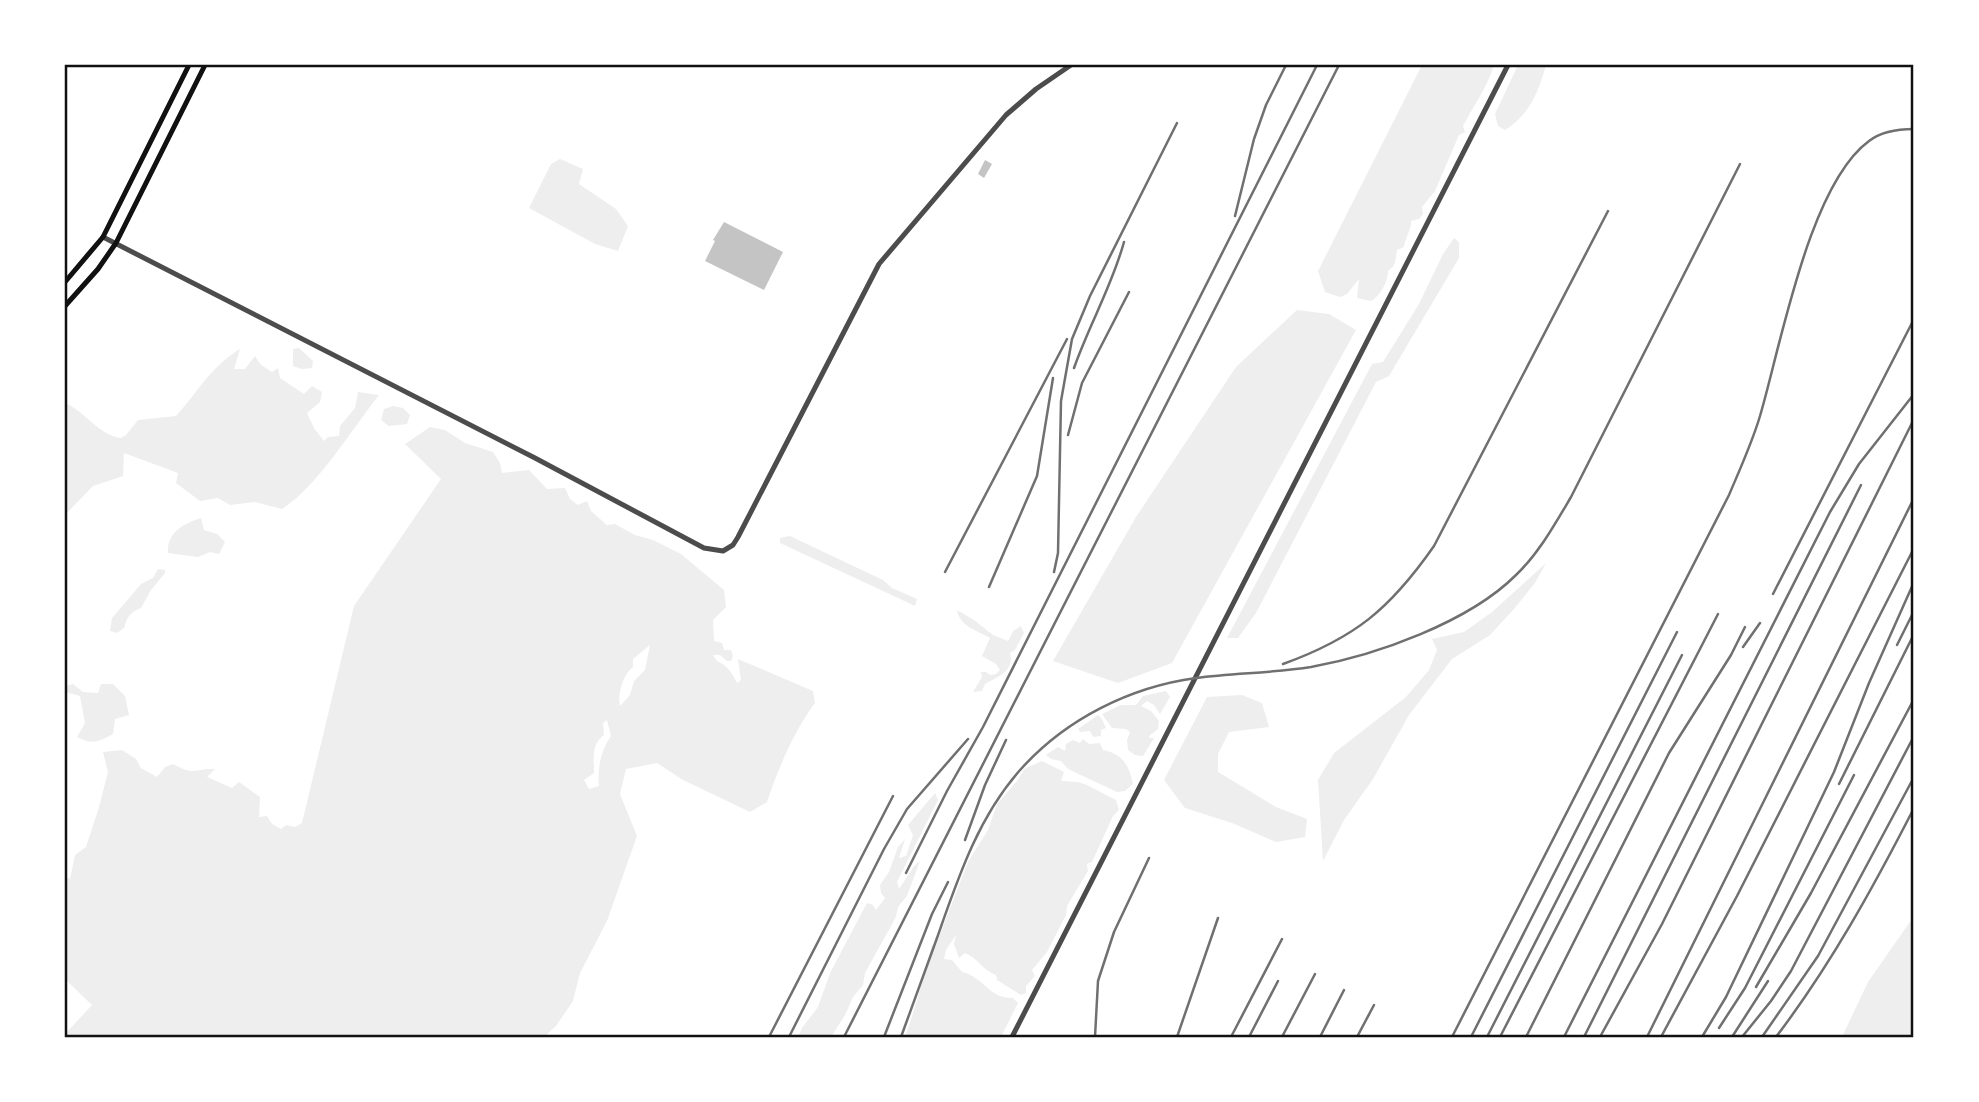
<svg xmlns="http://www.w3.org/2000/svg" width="1979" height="1102" font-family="'Noto Sans',sans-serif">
<rect width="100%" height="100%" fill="#fff"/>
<!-- green -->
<path fill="#eee" fill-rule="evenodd" d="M 1422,65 L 1494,65 C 1488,86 1474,105 1463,126 L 1465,132 L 1459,135 L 1435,191 L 1422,207 L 1423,214 L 1419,219 L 1411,221 C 1412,229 1405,238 1404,247 L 1397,250 C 1395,261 1397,264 1388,271 C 1388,282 1380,296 1371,301 L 1357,298 L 1359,279 L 1347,294 L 1340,297 L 1325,292 L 1318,271 Z
M 1518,65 L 1546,65 C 1538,93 1530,114 1505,130 L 1498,126 L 1495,114 Z
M 560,159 L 583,169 L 579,184 L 616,209 L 628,226 L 618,251 L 595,244 L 529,208 L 551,164 Z
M 1454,238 L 1459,242 L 1459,258 L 1389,376 L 1376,382 L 1256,613 L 1238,638 L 1227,638 L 1372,364 L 1383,362 L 1419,304 L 1443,254 Z
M 1297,310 L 1329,314 L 1356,330 L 1172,663 L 1118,683 L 1053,661 L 1136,517 L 1236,367 Z
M 299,348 L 313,361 L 312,368 L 302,369 L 293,366 L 293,349 Z
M 240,349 L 234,369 L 245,369 L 255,356 L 261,365 L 272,372 L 278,368 L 280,378 L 304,394 L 312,386 L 322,392 L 320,402 L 307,413 L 314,428 L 324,441 L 328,437 L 339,436 L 340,426 L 355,408 L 358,392 L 379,395 C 352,429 318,486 282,509 L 255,502 L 230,505 L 218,498 L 200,501 L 176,483 L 178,473 L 124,453 L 123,476 L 93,486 L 65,515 L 65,403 C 86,412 98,435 121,438 L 126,435 L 138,420 L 176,416 C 199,391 209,368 240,349 Z
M 393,406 L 403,408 L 410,415 L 407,424 L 389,426 L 381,420 L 384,409 Z
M 430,427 L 445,430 L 465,443 L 493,452 L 500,463 L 502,473 L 529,470 L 547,489 L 565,488 L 570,499 L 578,505 L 587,501 L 591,511 L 607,525 L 615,524 L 635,535 L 653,540 L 681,554 L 724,590 L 726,607 L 713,620 L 714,641 L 722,643 L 724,650 L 731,650 L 733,656 L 731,661 L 727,661 L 720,655 L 713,655 L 717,661 C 727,665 732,673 737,683 L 741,680 L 738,659 L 813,691 L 815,703 C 794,731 778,769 767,802 L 750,812 L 683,780 L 657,763 L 626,769 L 620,794 L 637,836 L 607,921 L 580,973 L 573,1001 L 556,1026 L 544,1037 L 65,1037 L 65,1034 L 92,1005 L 65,979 L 65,877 L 70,879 L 75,855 L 86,847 L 99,807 L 108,772 L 103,752 L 122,750 L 136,759 L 141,768 L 157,777 L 165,767 L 173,764 C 197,777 193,768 215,769 L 207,777 L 232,788 L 239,782 L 260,797 L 259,817 L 267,816 L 272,824 L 281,829 L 286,825 L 295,827 L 302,823 L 354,606 L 441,479 L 405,444 ZM 650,645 L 645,670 L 634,681 L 630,695 L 620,706 C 617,695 623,674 633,667 L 633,659 ZM 607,720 L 611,736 C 601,750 597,768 599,786 L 589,789 L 584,780 L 594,773 C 594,757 591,745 604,735 L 603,723 Z
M 201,518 L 204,530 L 217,534 L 225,542 L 219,554 L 210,552 L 198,557 L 168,553 C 167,532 183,524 201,518 Z
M 790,536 L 883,580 L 892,588 L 917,599 L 915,606 L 780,543 L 780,538 Z
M 1546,563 L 1535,583 L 1514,609 L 1490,635 L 1452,659 L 1409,715 L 1373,779 L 1344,820 L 1323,861 L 1318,780 L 1334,753 L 1406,697 L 1429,670 L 1437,650 L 1432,639 L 1464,632 L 1492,612 Z
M 158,569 L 165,570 L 165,573 L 151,590 L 141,608 C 130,612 127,617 124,628 L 117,633 L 110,631 L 112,618 L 141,584 L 153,578 Z
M 957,610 L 974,620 L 993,635 L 1008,641 L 1013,631 L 1021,626 L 1024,633 L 1015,650 L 1010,653 C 1015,671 998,677 985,684 L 982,691 L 973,692 L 982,677 L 981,672 L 986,672 L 990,675 L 996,674 L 1000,670 L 996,664 L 982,656 L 990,638 C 977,630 960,627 957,610 Z
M 73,684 L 83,692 L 98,693 L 101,684 L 113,684 L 125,696 L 129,715 L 115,719 L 113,734 C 99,742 91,745 77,737 L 85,723 L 80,696 L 65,692 L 66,686 Z
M 1166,691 L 1170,697 L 1160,714 L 1154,705 L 1147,701 L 1141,706 L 1151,711 L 1159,721 L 1158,729 L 1149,736 L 1150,738 L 1154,738 L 1143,756 L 1135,755 L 1128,750 L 1127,740 L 1130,732 L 1126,729 L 1112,728 L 1102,714 L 1121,705 L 1136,705 L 1143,696 Z
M 1242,695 L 1262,703 L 1269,727 L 1229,732 L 1218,754 L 1218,772 L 1276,807 L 1307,819 L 1305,837 L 1276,842 L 1232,823 L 1185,808 L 1164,780 L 1207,697 Z
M 1098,715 L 1102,719 L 1106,728 L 1101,730 L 1101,736 L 1093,737 L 1090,731 L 1080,732 L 1078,729 Z
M 1083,739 L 1089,744 L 1100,743 L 1103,750 C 1123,754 1129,765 1133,784 L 1125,791 L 1117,792 L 1068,769 L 1061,761 L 1051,759 L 1046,755 L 1058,747 L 1065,751 L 1066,744 L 1073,740 L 1080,743 Z
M 1042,761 L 1064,772 L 1061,781 L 1078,782 L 1087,785 L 1116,800 L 1119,810 L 1113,816 L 1092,862 L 1087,864 L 1088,871 L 1067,906 L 1066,915 L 1047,952 L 1032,970 L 1035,976 L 1026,986 L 1026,993 L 1021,995 L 997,980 L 996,975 C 982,970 978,958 965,953 L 959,958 L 954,944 L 956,935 L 946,950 L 944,959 L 952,960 L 962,972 C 984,977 989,999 1013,998 L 1018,1003 L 1001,1037 L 905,1037 C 916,1006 924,977 932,945 L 935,947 L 968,862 L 988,830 L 997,804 L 1018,780 L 1024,769 Z
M 935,793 L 938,800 L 897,882 L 899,889 L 914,866 L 920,861 L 907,896 L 898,907 L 896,917 L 865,973 L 863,985 L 853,997 L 845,1015 L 831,1037 L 798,1037 L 802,1028 L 818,1007 L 830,973 L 867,903 L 873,905 L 876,910 L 885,898 L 881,893 L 880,885 L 889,872 L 898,847 L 905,839 L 899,858 L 906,856 L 913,835 L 908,825 Z
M 1914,916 L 1914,1037 L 1842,1037 L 1868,982 Z"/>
<!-- building -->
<path fill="#c4c4c4" d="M 985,160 L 992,164 L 984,178 L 978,174 Z
M 724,222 L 783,252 L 764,290 L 705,261 L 715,241 L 713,240 Z"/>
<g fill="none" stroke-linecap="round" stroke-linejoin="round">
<!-- tertiary -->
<path stroke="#4c4c4c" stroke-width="5" d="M 103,237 L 535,458 L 704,548 L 723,551 L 733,545 L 738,537 L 879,264 L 1006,115 L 1036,89 L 1071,65
M 1012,1037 L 1508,65"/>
<!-- secondary -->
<path stroke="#111" stroke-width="5" d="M 65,282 L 103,237 L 189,65
M 65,306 L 98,269 L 116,243 L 205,65"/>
<!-- rail -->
<path stroke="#707070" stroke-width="2.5" d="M 1235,216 L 1254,139 L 1266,105 L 1286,65
M 1074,368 C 1089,325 1112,286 1124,242
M 1068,435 L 1082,383 L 1129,292
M 945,572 L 1067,339
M 1054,572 L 1058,553 L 1061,401 L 1072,339 L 1090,296 L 1177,123
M 989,587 L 1037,476 L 1053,378
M 1773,594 L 1914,319
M 1897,645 L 1914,611
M 1743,647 L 1760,623
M 1283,664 C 1355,638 1390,609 1434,546 L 1608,211
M 1839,784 L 1914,634
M 965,840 L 985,785 L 1006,740
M 906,873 L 947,791 L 983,727 L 1317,65
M 1756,987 L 1811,893 L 1914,699
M 1719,1028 L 1745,988 L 1854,775
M 769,1037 L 893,796
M 789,1037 L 884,849 L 907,809 L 968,739
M 844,1037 L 1339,65
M 884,1037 L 932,914 L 948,882
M 901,1037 C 913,1004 925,971 937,938 C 958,878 978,817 1021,769 C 1066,719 1130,687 1196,678 C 1234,673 1273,673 1311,667 C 1377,655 1469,622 1516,575 C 1539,553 1555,524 1571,497 L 1740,164
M 1095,1037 L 1098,981 L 1114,932 L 1149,858
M 1177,1037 L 1218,918
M 1231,1037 L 1282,939
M 1249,1037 L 1278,981
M 1282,1037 L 1315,974
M 1320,1037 L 1344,990
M 1357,1037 L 1374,1005
M 1452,1037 L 1729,495 C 1740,469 1752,443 1760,416 C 1781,345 1809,185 1869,141 C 1882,131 1898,129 1914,129
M 1471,1037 L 1677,632
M 1487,1037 L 1682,655
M 1500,1037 L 1718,614
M 1526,1037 L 1669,753 L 1731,655 L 1745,627
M 1564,1037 L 1830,512 L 1859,464 L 1914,394
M 1584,1037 L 1861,485
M 1600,1037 L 1662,924 L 1914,419
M 1647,1037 L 1914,498
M 1661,1037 L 1737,896 L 1914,548
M 1702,1037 L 1726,997 L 1834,772 L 1869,683 L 1914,582
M 1732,1037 L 1768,981
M 1742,1037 L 1771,1001 L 1791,971 L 1914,736
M 1762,1037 L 1818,956 L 1914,777
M 1776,1037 C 1830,966 1873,888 1914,808"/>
</g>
<!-- border -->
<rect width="1979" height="1102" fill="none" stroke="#ffffff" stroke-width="133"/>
<rect x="66" y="66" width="1846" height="970" fill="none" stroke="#111" stroke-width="2.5"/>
</svg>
